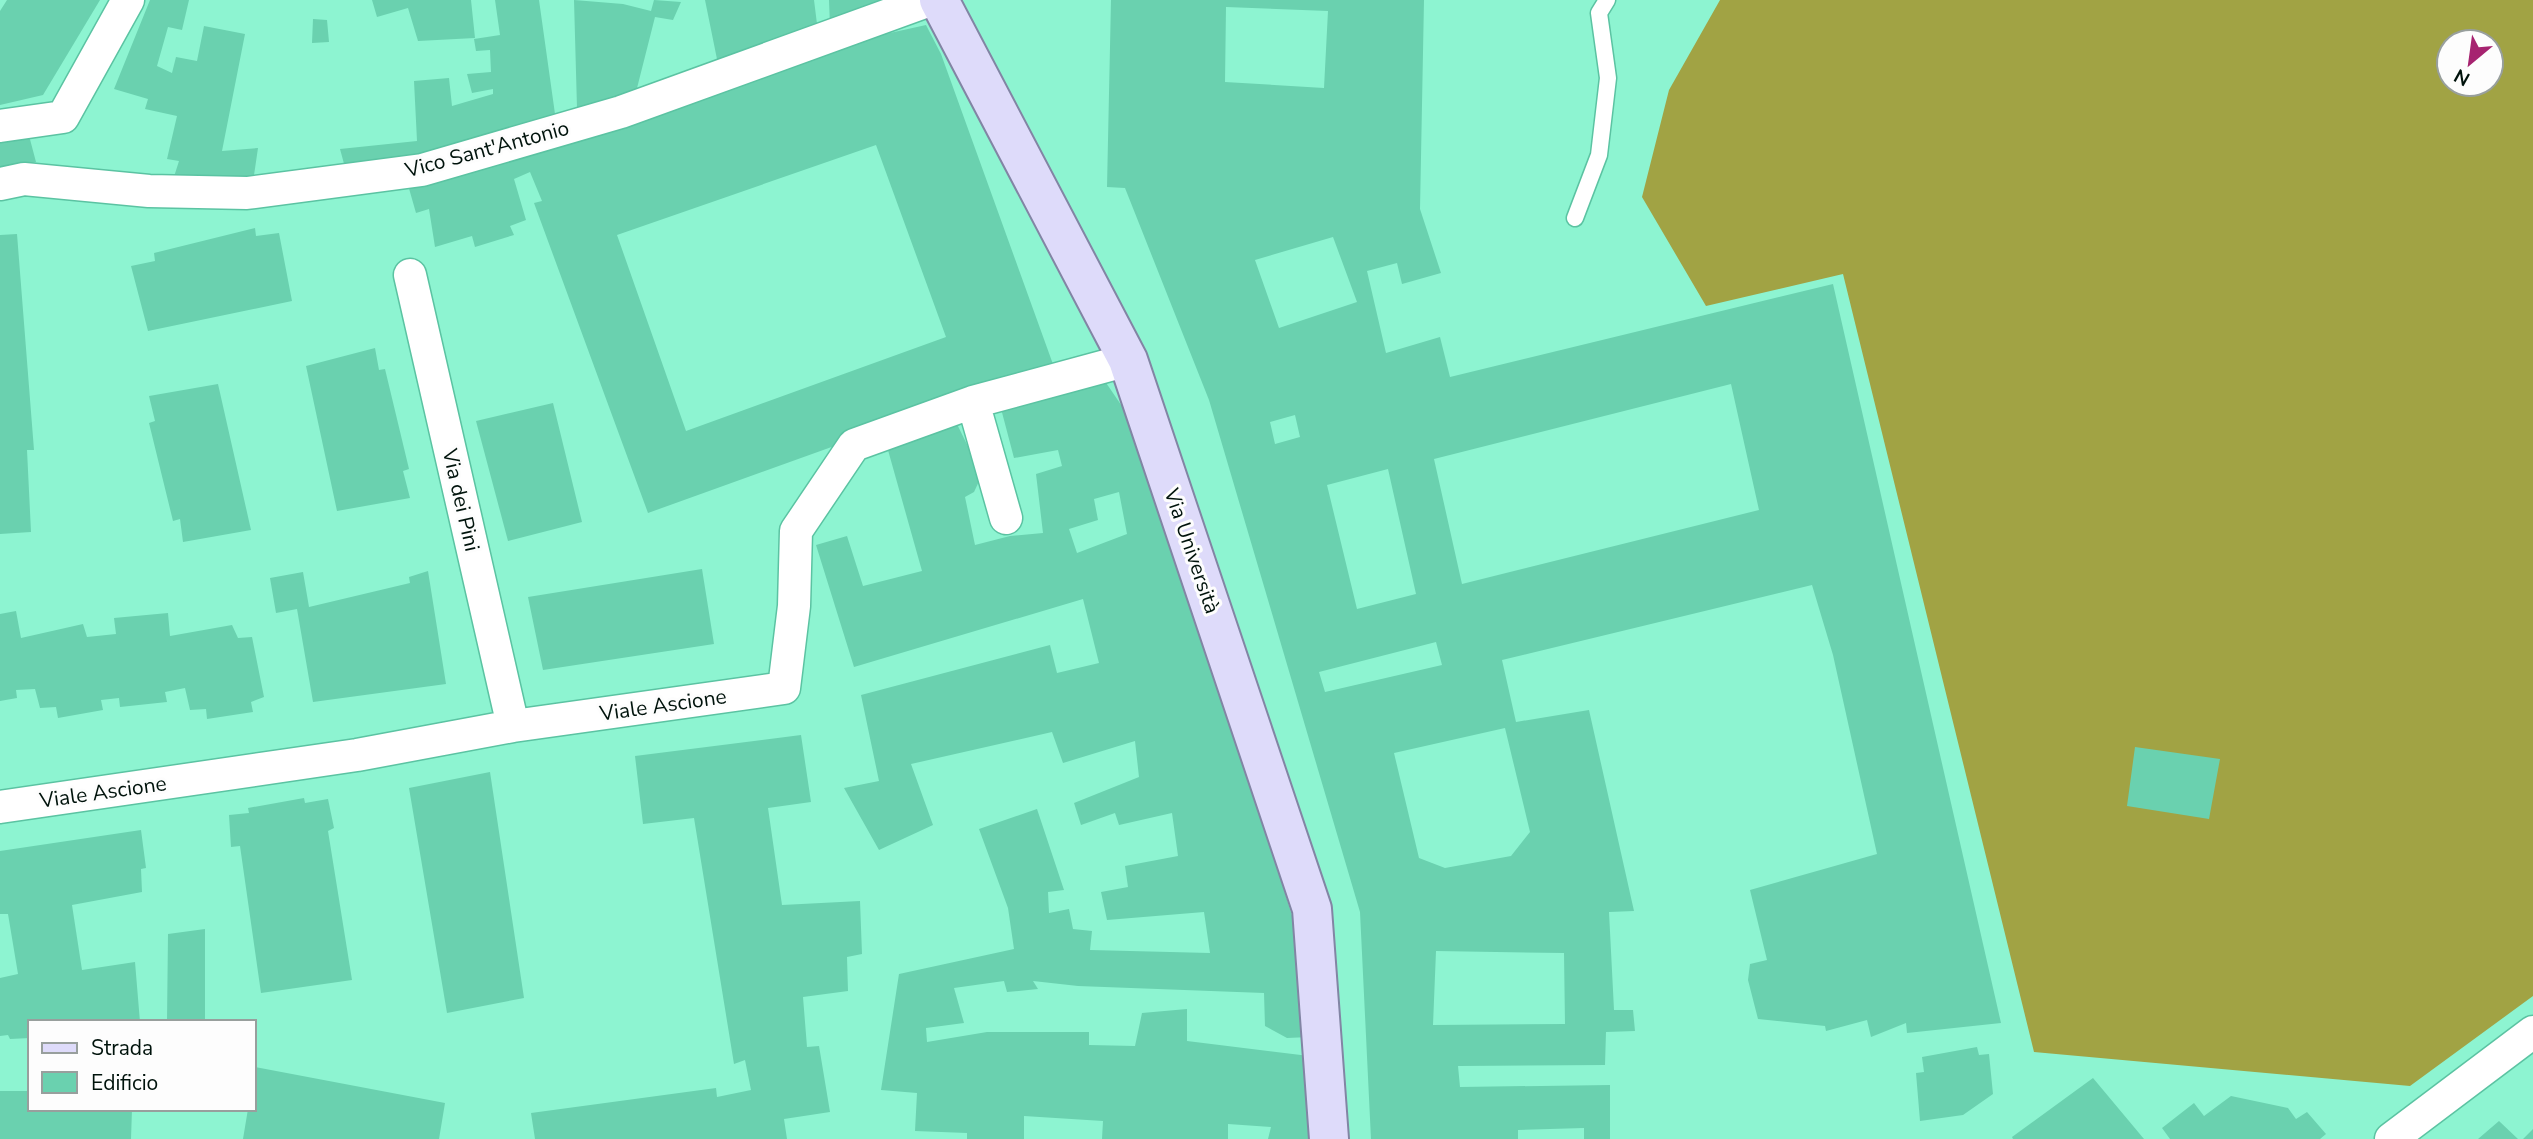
<svg xmlns="http://www.w3.org/2000/svg" width="2533" height="1139" font-family="'Nunito Sans',sans-serif">
<rect width="100%" height="100%" fill="#8df4d1"/>
<!-- forest -->
<path fill="#a1a344" fill-rule="evenodd" d="M 1720,0 L 2533,0 L 2533,996 L 2410,1086 L 2034,1052 L 1843,274 L 1706,306 L 1642,197 L 1669,90 ZM 2449,42 L 2491,42 L 2491,84 L 2449,84 Z"/>
<!-- building -->
<path fill="#6ad1af" fill-rule="evenodd" d="M 7,0 L 100,0 L 43,95 L 0,105 L 0,11 Z
M 150,0 L 189,0 L 182,30 L 168,27 L 157,66 L 172,73 L 176,57 L 197,61 L 204,26 L 245,34 L 222,151 L 258,148 L 253,182 L 172,183 L 179,161 L 167,159 L 177,116 L 145,109 L 148,99 L 114,89 Z
M 372,0 L 471,0 L 475,38 L 418,41 L 408,8 L 377,17 Z
M 495,0 L 539,0 L 555,114 L 424,162 L 346,171 L 340,149 L 417,141 L 414,81 L 449,78 L 452,106 L 493,94 L 493,89 L 472,93 L 467,74 L 491,72 L 490,50 L 476,51 L 474,39 L 500,35 Z
M 574,0 L 623,4 L 651,11 L 654,0 L 681,2 L 673,20 L 655,17 L 635,96 L 577,108 Z
M 705,0 L 814,0 L 817,24 L 719,69 Z
M 829,0 L 911,0 L 830,27 Z
M 1111,0 L 1424,0 L 1420,209 L 1441,273 L 1402,284 L 1397,263 L 1367,271 L 1386,353 L 1440,337 L 1450,377 L 1833,284 L 2001,1023 L 1907,1033 L 1906,1023 L 1871,1037 L 1867,1020 L 1826,1031 L 1825,1026 L 1758,1019 L 1748,980 L 1750,964 L 1767,960 L 1750,890 L 1877,854 L 1833,655 L 1812,585 L 1502,660 L 1516,722 L 1589,710 L 1634,911 L 1609,912 L 1614,1010 L 1633,1010 L 1635,1031 L 1606,1032 L 1605,1065 L 1458,1066 L 1460,1087 L 1610,1085 L 1610,1139 L 1584,1139 L 1584,1128 L 1518,1130 L 1518,1139 L 1371,1139 L 1360,912 L 1209,400 L 1125,188 L 1107,187 ZM 1226,7 L 1328,11 L 1324,88 L 1225,82 ZM 1333,237 L 1357,302 L 1279,328 L 1255,260 ZM 1731,384 L 1759,510 L 1462,584 L 1434,459 ZM 1295,415 L 1300,437 L 1275,444 L 1270,422 ZM 1388,469 L 1416,594 L 1357,609 L 1327,485 ZM 1436,642 L 1442,665 L 1325,692 L 1319,672 ZM 1505,728 L 1530,832 L 1511,856 L 1445,868 L 1419,858 L 1394,753 ZM 1436,951 L 1564,953 L 1565,1024 L 1433,1025 Z
M 313,19 L 327,20 L 329,42 L 312,43 Z
M 926,25 L 941,54 L 1054,367 L 648,513 L 534,203 L 542,201 L 530,172 L 514,179 L 526,220 L 510,226 L 514,235 L 475,247 L 472,236 L 435,247 L 429,209 L 416,213 L 406,178 L 831,46 ZM 876,145 L 946,337 L 686,431 L 617,235 Z
M 27,128 L 36,162 L 0,171 L 0,133 Z
M 255,228 L 256,236 L 279,233 L 292,301 L 148,331 L 131,266 L 155,261 L 154,253 Z
M 17,234 L 34,450 L 27,450 L 31,532 L 0,534 L 0,235 Z
M 375,348 L 379,370 L 385,369 L 409,469 L 403,471 L 410,498 L 337,511 L 306,366 Z
M 1098,371 L 1147,443 L 1304,955 L 1310,1037 L 1287,1038 L 1265,1026 L 1264,993 L 1078,986 L 1033,981 L 1038,989 L 1007,992 L 1004,981 L 954,988 L 964,1023 L 926,1028 L 927,1042 L 987,1032 L 1089,1032 L 1089,1045 L 1135,1046 L 1142,1013 L 1187,1009 L 1187,1041 L 1309,1056 L 1313,1139 L 1268,1139 L 1271,1127 L 1228,1124 L 1228,1139 L 1102,1139 L 1103,1121 L 1024,1116 L 1024,1139 L 967,1139 L 967,1133 L 915,1131 L 917,1093 L 881,1090 L 899,974 L 1014,949 L 1008,908 L 979,829 L 1037,809 L 1064,890 L 1048,892 L 1049,913 L 1069,909 L 1073,929 L 1092,931 L 1090,950 L 1210,953 L 1204,912 L 1107,920 L 1101,892 L 1128,887 L 1125,866 L 1178,856 L 1172,813 L 1119,825 L 1115,813 L 1081,825 L 1074,803 L 1139,777 L 1135,741 L 1063,763 L 1052,732 L 911,764 L 933,825 L 879,850 L 844,788 L 879,781 L 861,695 L 1050,645 L 1057,673 L 1099,663 L 1083,599 L 854,667 L 816,545 L 847,536 L 863,586 L 922,571 L 886,443 L 955,420 L 982,475 L 974,492 L 965,497 L 975,545 L 1010,536 L 1043,533 L 1036,474 L 1062,466 L 1058,450 L 1014,458 L 999,401 ZM 1119,492 L 1127,534 L 1077,553 L 1069,529 L 1098,520 L 1094,499 Z
M 218,384 L 251,530 L 183,542 L 180,519 L 173,521 L 149,423 L 155,421 L 149,396 Z
M 553,403 L 582,522 L 508,541 L 476,421 Z
M 702,569 L 714,644 L 543,670 L 528,597 Z
M 428,571 L 446,684 L 313,702 L 297,609 L 276,613 L 270,578 L 303,572 L 309,607 L 410,583 L 409,577 Z
M 16,611 L 21,638 L 83,624 L 87,637 L 116,634 L 114,618 L 168,613 L 170,636 L 232,625 L 238,638 L 252,637 L 264,697 L 251,702 L 253,712 L 207,719 L 206,709 L 190,710 L 185,688 L 165,692 L 167,702 L 120,707 L 119,698 L 101,700 L 103,710 L 58,718 L 56,707 L 40,708 L 35,689 L 16,690 L 17,698 L 0,701 L 0,614 Z
M 801,735 L 811,802 L 768,808 L 782,905 L 860,901 L 862,954 L 847,957 L 848,991 L 803,997 L 807,1047 L 819,1046 L 830,1112 L 784,1119 L 787,1139 L 535,1139 L 531,1113 L 716,1088 L 717,1097 L 751,1090 L 745,1060 L 734,1064 L 694,818 L 643,824 L 635,756 Z
M 2135,747 L 2220,759 L 2209,819 L 2127,806 Z
M 490,772 L 524,998 L 447,1013 L 409,788 Z
M 304,798 L 305,803 L 328,799 L 334,828 L 328,831 L 352,980 L 261,993 L 240,846 L 231,847 L 229,815 L 249,813 L 248,808 Z
M 141,830 L 146,868 L 141,869 L 142,892 L 72,905 L 82,970 L 135,962 L 140,1022 L 30,1022 L 30,1038 L 10,1039 L 8,1035 L 0,1036 L 0,978 L 18,974 L 8,914 L 0,914 L 0,851 Z
M 205,929 L 205,1022 L 167,1022 L 168,934 Z
M 1977,1047 L 1979,1055 L 1989,1054 L 1993,1094 L 1963,1115 L 1920,1121 L 1916,1073 L 1924,1072 L 1922,1057 Z
M 255,1067 L 445,1103 L 439,1139 L 243,1139 L 248,1109 L 254,1109 Z
M 2093,1078 L 2144,1139 L 2013,1139 L 2012,1137 Z
M 0,1091 L 30,1091 L 30,1109 L 132,1109 L 131,1139 L 0,1139 Z
M 2231,1096 L 2288,1108 L 2296,1119 L 2307,1112 L 2326,1134 L 2320,1139 L 2170,1139 L 2162,1128 L 2194,1103 L 2204,1116 Z
M 2499,1121 L 2518,1139 L 2478,1139 Z
M 2533,1129 L 2533,1139 L 2523,1139 Z"/>
<g fill="none" stroke-linecap="round" stroke-linejoin="round">
<defs>
<path id="service" d="M 1575,218 L 1599,155 L 1608,78 L 1599,13 L 1607,0"/>
<path id="minor" d="M 0,126 L 63,117 L 128,0
M 0,184 L 24,179 L 149,191 L 247,193 L 422,170 L 621,112 L 930,0
M 410,275 L 513,726
M 973,402 L 1006,518
M 0,807 L 357,755 L 513,726 L 784,688 L 794,606 L 796,531 L 854,445 L 973,402 L 1128,360
M 2391,1139 L 2533,1032"/>
<path id="primary" d="M 939,0 L 1128,360 L 1312,909 L 1329,1139"/>
</defs>
<!-- service casing -->
<use href="#service" stroke="#5bc3a2" stroke-width="19"/>
<!-- minor casing -->
<use href="#minor" stroke="#5bc3a2" stroke-width="35"/>
<!-- primary casing -->
<use href="#primary" stroke="#8285a4" stroke-width="42"/>
<!-- service -->
<use href="#service" stroke="#fff" stroke-width="16"/>
<!-- minor -->
<use href="#minor" stroke="#fff" stroke-width="32"/>
<!-- primary -->
<use href="#primary" stroke="#dedbfa" stroke-width="38"/>
</g>
<g text-anchor="middle" dominant-baseline="central" stroke-width="6" stroke-linejoin="round" paint-order="stroke">
<!-- street labels -->
<g font-size="21" fill="#00130c" stroke="#fdfdfd">
<text transform="translate(487 149) rotate(-15)">Vico Sant'Antonio</text>
<text transform="translate(461 500) rotate(77)">Via dei Pini</text>
<text transform="translate(1192 551) rotate(71)">Via Università</text>
<text transform="translate(663 705) rotate(-8)">Viale Ascione</text>
<text transform="translate(103 792) rotate(-8)">Viale Ascione</text>
</g>
</g>
<!-- legend -->
<rect x="28" y="1020" width="228" height="91" fill="#fdfdfd" stroke="#989f9d" stroke-width="2"/>
<rect x="42" y="1043" width="35" height="10" fill="#dedbfa" stroke="#989f9d" stroke-width="2"/>
<text x="91" y="1055" font-size="21" fill="#00130c">Strada</text>
<rect x="42" y="1072" width="35" height="21" fill="#6ad1af" stroke="#989f9d" stroke-width="2"/>
<text x="91" y="1090" font-size="21" fill="#00130c">Edificio</text>
<!-- north arrow -->
<g transform="translate(2470 63) rotate(209)"><circle r="33" fill="#fdfdfd" stroke="#989f9d" stroke-width="2"/>
<path d="M0-5L12 26L0 18L-12 26Z" fill="#a62370"/>
<text y="-10" font-size="19" font-weight="bold" text-anchor="middle" fill="#00130c">N</text>
</g>
</svg>
